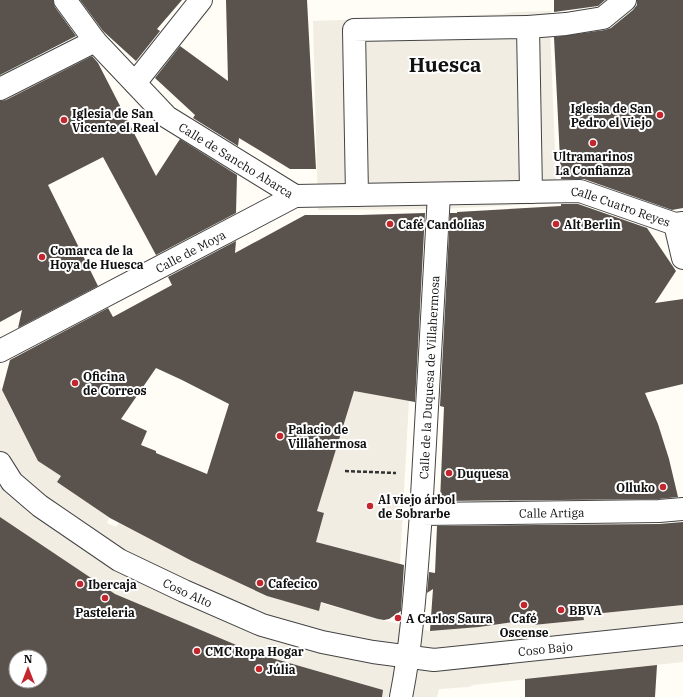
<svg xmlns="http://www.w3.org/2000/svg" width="683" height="697" font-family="'IBM Plex Serif',serif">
<rect width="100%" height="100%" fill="#fffdf5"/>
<!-- plaza -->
<path fill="#f1ede2" d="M 551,11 L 550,25 L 557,203 L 439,209 L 318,210 L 313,21 L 501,14 L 516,12 Z
M 0,387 L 38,461 L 61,476 L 58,482 L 109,518 L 107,523 L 116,527 L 119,523 L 202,566 L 236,575 L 268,596 L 319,611 L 321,603 L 378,619 L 430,631 L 479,627 L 533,620 L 533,625 L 583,620 L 583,615 L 683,605 L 683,662 L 473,685 L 469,687 L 439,689 L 437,697 L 365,697 L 367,685 L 258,654 L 115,594 L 0,517 Z
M 354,391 L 409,401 L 400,564 L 316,542 L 324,513 L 318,511 L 318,507 Z"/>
<!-- building -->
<path fill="#5a524d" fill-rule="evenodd" d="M 0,0 L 53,0 L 55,7 L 76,36 L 0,75 Z
M 80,0 L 182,0 L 157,29 L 160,31 L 136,61 L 103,31 Z
M 226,0 L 307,0 L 316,169 L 290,169 L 239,138 L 238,146 L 193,118 L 195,115 L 155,78 L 180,46 L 228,81 Z
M 554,0 L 605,0 L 598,6 L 554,12 Z
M 637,0 L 683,0 L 683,208 L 672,210 L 584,179 L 561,179 L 554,37 L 605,30 L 611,28 L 633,10 L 637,5 Z
M 92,56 L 98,63 L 156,176 L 180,139 L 237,175 L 236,213 L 156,255 L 103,157 L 48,185 L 98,286 L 18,328 L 22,310 L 0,322 L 0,101 L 6,100 Z
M 561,204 L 578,204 L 647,228 L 676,271 L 655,303 L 683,299 L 683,384 L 645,393 L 658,424 L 669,459 L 678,497 L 658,499 L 440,501 L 444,407 L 440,406 L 450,213 L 457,213 L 457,212 L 561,206 Z
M 425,213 L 415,402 L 354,391 L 317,511 L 324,513 L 316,542 L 404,565 L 401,611 L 389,619 L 384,620 L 378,619 L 321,602 L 319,611 L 267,596 L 192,561 L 110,518 L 57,482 L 61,476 L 38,461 L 2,390 L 10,360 L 108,308 L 113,317 L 172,285 L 168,277 L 236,241 L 235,253 L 305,215 L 360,215 ZM 156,368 L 182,380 L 229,404 L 207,474 L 156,453 L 156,451 L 141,445 L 147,431 L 121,419 Z
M 0,517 L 115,594 L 258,654 L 383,690 L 382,697 L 0,697 ZM 16,657 L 40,657 L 40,681 L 16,681 Z
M 683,522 L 683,605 L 583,615 L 584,620 L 533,625 L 533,619 L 479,627 L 430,631 L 433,589 L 427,593 L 429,572 L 435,573 L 437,526 L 659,524 Z
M 657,665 L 655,697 L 525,697 L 525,679 Z"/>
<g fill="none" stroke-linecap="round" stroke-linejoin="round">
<defs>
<g id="pedestrian">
<path d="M 528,27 L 566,24 L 603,18 L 625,0"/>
<path d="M 357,195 L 354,30 L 528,27 L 531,192"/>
<path id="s1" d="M 0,463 L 12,482 L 40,506 L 119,560 L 184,591 L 262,625 L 322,642 L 373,652 L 434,660 L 683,634"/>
<path id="s2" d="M 401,697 C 413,637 416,575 421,514 L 659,511 L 683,509"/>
</g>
<g id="minor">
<path id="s3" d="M 65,0 L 95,41 L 167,117 L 295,196 L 580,191 L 675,224 L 683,223"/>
<path d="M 135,83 L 201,0"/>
<path d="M 0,89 L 95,41"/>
<path d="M 675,224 L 683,258"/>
<path id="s4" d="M 0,351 L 295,196"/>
<path id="s5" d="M 421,514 L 439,194"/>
</g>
</defs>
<!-- pedestrian casing -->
<use href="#pedestrian" stroke="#444" stroke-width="24"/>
<!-- minor casing -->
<use href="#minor" stroke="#444" stroke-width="24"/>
<!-- path -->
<path stroke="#333" stroke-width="2.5" stroke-dasharray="4 2" stroke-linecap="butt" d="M 345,471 L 396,473"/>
<!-- pedestrian -->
<use href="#pedestrian" stroke="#fff" stroke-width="22"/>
<!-- minor -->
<use href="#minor" stroke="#fff" stroke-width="22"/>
</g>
<!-- markers -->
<g fill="#c4262e" stroke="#fff" stroke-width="1.5">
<circle cx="660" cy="115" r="4"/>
<circle cx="64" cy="120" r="4"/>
<circle cx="593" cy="143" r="4"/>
<circle cx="390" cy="224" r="4"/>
<circle cx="556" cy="224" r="4"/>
<circle cx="42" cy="257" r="4"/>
<circle cx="75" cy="383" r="4"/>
<circle cx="280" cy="436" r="4"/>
<circle cx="449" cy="473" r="4"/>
<circle cx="663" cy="487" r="4"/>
<circle cx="370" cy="506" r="4"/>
<circle cx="260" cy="583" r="4"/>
<circle cx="80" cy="584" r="4"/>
<circle cx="105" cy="598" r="4"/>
<circle cx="524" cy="605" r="4"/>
<circle cx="561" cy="610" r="4"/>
<circle cx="398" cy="618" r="4"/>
<circle cx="197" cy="651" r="4"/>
<circle cx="259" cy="669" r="4"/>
</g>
<g text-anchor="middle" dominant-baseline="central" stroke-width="4" stroke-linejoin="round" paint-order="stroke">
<!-- poi labels -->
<g font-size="12" font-weight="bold" fill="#111" stroke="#fff" text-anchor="start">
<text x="652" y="108" text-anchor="end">Iglesia de San<tspan x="652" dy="14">Pedro el Viejo</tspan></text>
<text x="72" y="113">Iglesia de San<tspan x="72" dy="14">Vicente el Real</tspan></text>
<text x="593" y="156" text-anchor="middle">Ultramarinos<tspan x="593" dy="14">La Confianza</tspan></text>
<text x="398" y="224">Café Candolias</text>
<text x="564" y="224">Alt Berlin</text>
<text x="50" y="250">Comarca de la<tspan x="50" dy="14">Hoya de Huesca</tspan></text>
<text x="83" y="376">Oficina<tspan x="83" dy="14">de Correos</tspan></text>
<text x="288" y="429">Palacio de<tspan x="288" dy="14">Villahermosa</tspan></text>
<text x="457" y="473">Duquesa</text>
<text x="655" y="487" text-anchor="end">Olluko</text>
<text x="378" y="499">Al viejo árbol<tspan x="378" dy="14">de Sobrarbe</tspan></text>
<text x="268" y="583">Cafecico</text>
<text x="88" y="584">Ibercaja</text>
<text x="569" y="610">BBVA</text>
<text x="105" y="612" text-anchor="middle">Pasteleria</text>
<text x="406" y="618">A Carlos Saura</text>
<text x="524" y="618" text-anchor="middle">Café<tspan x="524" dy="14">Oscense</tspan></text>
<text x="205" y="651">CMC Ropa Hogar</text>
<text x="267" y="669">Júlia</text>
</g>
<!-- street labels -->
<g font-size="12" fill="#111" stroke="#fff">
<text stroke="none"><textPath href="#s3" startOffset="237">Calle de Sancho Abarca</textPath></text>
<text stroke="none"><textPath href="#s3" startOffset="634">Calle Cuatro Reyes</textPath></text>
<text stroke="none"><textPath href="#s4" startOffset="215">Calle de Moya</textPath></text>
<text stroke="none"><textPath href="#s5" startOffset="137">Calle de la Duquesa de Villahermosa</textPath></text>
<text stroke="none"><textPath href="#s2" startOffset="315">Calle Artiga</textPath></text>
<text stroke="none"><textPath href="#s1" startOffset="231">Coso Alto</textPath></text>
<text stroke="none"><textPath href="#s1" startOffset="600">Coso Bajo</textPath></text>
</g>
<!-- town labels -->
<g font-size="20" font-weight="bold" fill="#111" stroke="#fff">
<text x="445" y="64">Huesca</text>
</g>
</g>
<!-- north arrow -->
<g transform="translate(28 669)"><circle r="19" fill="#ffffff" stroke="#a0a0a0"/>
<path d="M0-3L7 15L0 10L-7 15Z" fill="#c4262e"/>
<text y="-6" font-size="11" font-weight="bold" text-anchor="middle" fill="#111111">N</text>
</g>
</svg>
